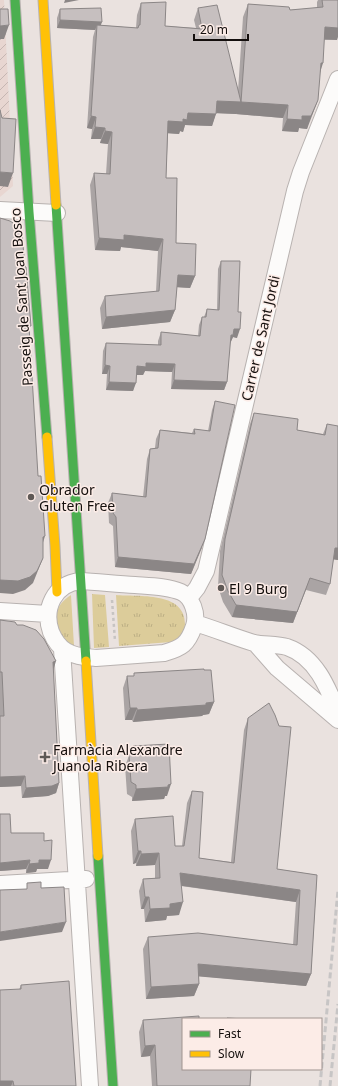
<svg xmlns="http://www.w3.org/2000/svg" width="338" height="1086" font-family="'Noto Sans',sans-serif">
<defs>
<pattern id="industrial-furrows" width="10" height="10" patternUnits="userSpaceOnUse"><rect width="10" height="10" fill="#e8d6d1"/><path d="M-1 1l2-2M0 10L10 0M9 11l2-2" fill="none" stroke="#c6b6b2"/></pattern>
<pattern id="grass-tufts" width="24" height="20" patternUnits="userSpaceOnUse"><rect width="24" height="20" fill="#dccc9a"/><path d="M3 7l-1-3M5 7V3M7 7l1-3M15 17l-1-3M17 17v-4M19 17l1-3" fill="none" stroke="#bcae84"/></pattern>
</defs>
<rect width="100%" height="100%" fill="#eae2df"/>
<!-- industrial -->
<path fill="url(#industrial-furrows)" d="M 0,0 L 4,0 L 13,186 L 0,197 Z"/>
<!-- grass -->
<path fill="url(#grass-tufts)" d="M 92,594 L 105,595 L 109,647 L 94,648 Z
M 71,595 L 74,646 C 72,645 67,644 65,642 C 63,640 62,636 60,634 C 52,619 56,604 71,595 Z
M 116,595 C 138,597 185,591 185,624 C 185,633 179,638 171,642 L 119,646 Z"/>
<g fill="none" stroke-linecap="round" stroke-linejoin="round">
<defs>
<path id="street" d="M 0,210 L 57,213
M 80,581 C 98,582 117,584 135,585 C 150,586 167,586 181,592 C 192,597 198,614 194,626 C 188,644 182,648 164,653 L 96,658 C 86,657 75,657 66,651 C 59,647 54,639 51,632 C 43,609 54,584 80,581 Z
M 189,598 L 197,588 L 206,571 L 295,191 L 301,172 L 338,79
M 0,611 L 48,614
M 195,623 C 215,629 234,637 254,643 C 264,645 277,644 287,647 C 316,657 328,688 338,713
M 255,643 L 277,668 L 338,720
M 62,649 L 90,1086
M 0,884 L 86,879"/>
<path id="fast" d="M 15,0 L 29,212 L 47,437
M 56,205 L 86,661
M 98,856 L 113,1086"/>
<path id="slow" d="M 43,0 L 56,205
M 47,437 L 55,546 L 57,592
M 86,661 L 98,856"/>
</defs>
<!-- street casing -->
<use href="#street" stroke="#b8b2b0" stroke-width="18"/>
<!-- fast casing -->
<use href="#fast" stroke="#b8b2b0" stroke-width="11"/>
<!-- slow casing -->
<use href="#slow" stroke="#b8b2b0" stroke-width="11"/>
<!-- path -->
<path stroke="#c7c4c2" stroke-width="2.5" stroke-dasharray="3 3" stroke-linecap="butt" d="M 112,600 L 115,641"/>
<!-- street -->
<use href="#street" stroke="#fcfbfa" stroke-width="16"/>
<!-- fast -->
<use href="#fast" stroke="#4caf50" stroke-width="9"/>
<!-- slow -->
<use href="#slow" stroke="#ffc107" stroke-width="9"/>
<!-- rail -->
<path stroke="#c7c5c5" stroke-width="3" stroke-dasharray="6 3" stroke-linecap="butt" d="M 320,1086 L 338,890
M 330,1086 L 338,1004"/>
</g>
<!-- wall -->
<path fill="#aaa4a4" d="M 318,0 L 338,0 L 337,40 L 324,40 L 320,72 L 307,129 L 299,128 L 298,132 L 282,131 L 283,118 L 236,114 L 216,113 L 212,126 L 185,125 L 183,132 L 180,131 L 179,134 L 168,133 L 166,178 L 176,243 L 195,276 L 190,288 L 177,287 L 175,310 L 170,322 L 102,329 L 100,308 L 105,296 L 156,292 L 158,251 L 121,247 L 120,251 L 95,250 L 90,185 L 94,173 L 106,174 L 108,144 L 100,143 L 101,139 L 91,139 L 92,129 L 87,128 L 93,37 L 95,30 L 57,28 L 57,18 L 60,9 L 100,25 L 136,28 L 137,15 L 141,3 L 165,26 L 196,28 L 194,20 L 198,8 L 238,91 L 243,17 L 248,4 L 290,10 L 317,8 L 317,2 Z
M 221,261 L 237,338 L 233,337 L 230,343 L 227,382 L 224,390 L 171,389 L 172,372 L 145,371 L 143,375 L 137,375 L 133,391 L 106,390 L 107,374 L 102,374 L 103,351 L 106,343 L 158,345 L 158,341 L 161,332 L 198,336 L 199,325 L 202,317 L 204,317 L 207,309 L 217,310 L 218,269 Z
M 215,401 L 202,548 L 191,574 L 115,567 L 113,526 L 109,523 L 108,503 L 112,493 L 143,497 L 147,459 L 150,449 L 155,448 L 156,439 L 160,430 L 192,433 L 194,429 L 208,431 L 212,410 Z
M 254,413 L 297,430 L 323,434 L 327,424 L 338,560 L 333,559 L 330,584 L 326,595 L 306,590 L 293,623 L 232,617 L 223,602 L 218,587 L 220,551 L 250,424 Z
M 0,620 L 17,625 L 53,671 L 59,783 L 56,793 L 48,796 L 22,798 L 21,786 L 0,787 Z
M 204,670 L 214,702 L 209,714 L 203,715 L 202,716 L 133,722 L 132,720 L 125,720 L 123,688 L 127,676 L 134,676 L 134,673 Z
M 248,718 L 277,869 L 317,875 L 311,974 L 306,986 L 199,976 L 199,984 L 194,996 L 146,999 L 143,949 L 148,937 L 293,945 L 296,902 L 181,886 L 179,915 L 167,916 L 166,920 L 145,922 L 144,909 L 141,909 L 139,891 L 143,879 L 155,878 L 155,865 L 136,866 L 136,863 L 133,864 L 131,831 L 135,819 L 175,846 L 182,846 L 187,803 L 192,791 L 199,858 L 231,862 L 244,730 Z
M 133,746 L 167,796 L 165,796 L 164,799 L 132,801 L 132,797 L 127,794 L 125,766 Z
M 0,814 L 11,833 L 44,841 L 48,869 L 37,869 L 36,872 L 26,873 L 26,869 L 0,871 Z
M 21,985 L 76,1086 L 0,1086 L 19,990 Z
M 183,1019 L 250,1086 L 152,1086 L 150,1056 L 141,1057 L 139,1032 L 143,1020 Z"/>
<!-- shaded-wall -->
<path fill="#8b8686" d="M 65,0 L 79,0 L 64,3 Z
M 60,20 L 102,22 L 99,30 L 97,25 L 95,30 L 57,28 Z
M 9,25 L 4,39 L 0,39 L 0,26 Z
M 325,27 L 338,28 L 338,37 L 337,40 L 320,39 Z
M 321,63 L 323,63 L 319,76 Z
M 318,100 L 307,129 L 299,128 L 298,132 L 282,131 L 287,119 L 302,116 Z
M 217,101 L 241,102 L 236,114 L 213,113 Z
M 241,102 L 288,105 L 283,118 L 236,114 Z
M 188,113 L 216,114 L 212,126 L 185,125 L 183,132 L 180,131 L 179,134 L 164,133 L 168,121 Z
M 91,116 L 96,117 L 92,129 L 87,128 Z
M 95,127 L 105,128 L 101,139 L 91,139 Z
M 105,131 L 112,132 L 108,144 L 100,143 Z
M 0,172 L 13,173 L 8,187 L 0,186 Z
M 124,235 L 163,239 L 158,251 L 121,247 L 120,251 L 95,250 L 99,238 Z
M 178,275 L 195,276 L 190,288 L 174,287 Z
M 175,310 L 170,322 L 102,329 L 106,317 Z
M 234,329 L 240,329 L 237,338 L 233,337 L 230,344 L 231,335 Z
M 146,363 L 175,364 L 172,372 L 145,371 L 143,375 L 134,375 L 137,366 Z
M 105,365 L 110,366 L 107,374 L 102,374 Z
M 174,380 L 227,382 L 224,390 L 171,389 Z
M 109,382 L 136,383 L 133,391 L 106,390 Z
M 45,536 L 41,549 L 43,537 Z
M 205,539 L 191,574 L 115,567 L 118,557 Z
M 335,548 L 338,548 L 338,560 L 331,559 Z
M 43,558 L 33,583 L 25,590 L 13,594 L 0,593 L 0,580 Z
M 310,578 L 293,623 L 232,617 L 236,605 Z
M 56,661 L 53,671 L 53,662 Z
M 214,702 L 209,714 L 203,715 L 202,716 L 133,722 L 137,710 Z
M 130,708 L 137,708 L 132,720 L 125,720 Z
M 25,776 L 21,786 L 0,787 L 0,777 Z
M 59,783 L 56,793 L 48,796 L 22,798 L 26,788 Z
M 171,784 L 167,796 L 165,796 L 164,799 L 132,801 L 136,789 Z
M 138,851 L 141,851 L 136,863 L 133,864 Z
M 159,853 L 155,865 L 136,866 L 141,854 Z
M 30,860 L 26,869 L 0,871 L 0,863 Z
M 39,860 L 51,860 L 48,869 L 37,869 L 36,872 L 26,873 L 29,864 Z
M 180,873 L 300,890 L 296,902 L 176,885 Z
M 145,897 L 149,897 L 144,909 L 141,909 Z
M 183,902 L 179,915 L 167,916 L 166,920 L 145,922 L 150,909 L 170,904 Z
M 66,922 L 62,932 L 0,941 L 0,932 Z
M 198,964 L 311,974 L 306,986 L 194,976 Z
M 199,984 L 194,996 L 146,999 L 151,987 Z
M 155,1045 L 150,1056 L 141,1057 L 145,1046 Z
M 0,1081 L 13,1081 L 11,1086 L 0,1086 Z"/>
<!-- building -->
<path fill="#c6bfbf" stroke="#8b8686" d="M 322,0 L 338,0 L 338,28 L 325,27 L 323,63 L 321,63 L 318,100 L 311,116 L 302,116 L 302,120 L 287,119 L 288,105 L 241,102 L 248,4 L 289,7 L 290,10 L 323,7 Z
M 166,2 L 165,26 L 202,29 L 198,8 L 217,5 L 241,102 L 217,101 L 216,114 L 188,113 L 187,120 L 183,119 L 183,122 L 168,121 L 166,178 L 177,178 L 176,243 L 196,244 L 195,276 L 178,275 L 175,310 L 106,317 L 105,296 L 159,291 L 163,239 L 124,235 L 124,240 L 99,238 L 94,173 L 110,174 L 112,132 L 105,131 L 105,128 L 95,127 L 96,117 L 91,116 L 97,25 L 138,28 L 139,25 L 140,25 L 141,3 Z
M 101,8 L 102,22 L 60,20 L 60,9 Z
M 0,9 L 8,9 L 9,25 L 0,26 Z
M 0,110 L 2,118 L 16,119 L 13,173 L 0,172 Z
M 0,218 L 10,221 L 16,225 L 22,235 L 25,266 L 26,267 L 31,326 L 29,326 L 38,476 L 41,476 L 45,536 L 43,537 L 43,558 L 37,571 L 30,577 L 18,581 L 0,580 Z
M 221,261 L 240,261 L 238,312 L 241,312 L 240,329 L 234,329 L 233,335 L 231,335 L 227,382 L 174,380 L 175,364 L 146,363 L 146,367 L 137,366 L 136,383 L 109,382 L 110,366 L 105,365 L 106,343 L 161,345 L 161,332 L 200,336 L 202,317 L 206,317 L 207,309 L 219,310 Z
M 215,401 L 235,405 L 205,539 L 194,564 L 118,557 L 116,517 L 113,513 L 112,493 L 146,497 L 150,449 L 158,448 L 160,430 L 195,434 L 194,429 L 210,431 Z
M 254,413 L 298,419 L 297,430 L 325,435 L 327,424 L 338,426 L 338,548 L 335,548 L 330,584 L 310,578 L 297,612 L 236,605 L 228,591 L 222,575 L 225,539 Z
M 0,620 L 15,622 L 17,625 L 23,625 L 36,630 L 44,639 L 56,661 L 53,662 L 59,783 L 52,786 L 26,788 L 25,776 L 0,777 L 0,716 L 4,716 L 2,672 L 0,672 Z
M 204,669 L 204,670 L 211,670 L 214,702 L 206,703 L 206,705 L 137,710 L 137,708 L 130,708 L 127,676 L 134,676 L 134,673 Z
M 269,703 L 275,715 L 279,726 L 291,727 L 277,869 L 317,875 L 311,974 L 198,964 L 199,984 L 151,987 L 148,937 L 198,933 L 297,945 L 300,890 L 180,873 L 183,902 L 170,904 L 170,908 L 150,909 L 149,897 L 145,897 L 143,879 L 160,878 L 159,853 L 141,854 L 141,851 L 138,851 L 135,819 L 173,816 L 175,846 L 184,846 L 192,791 L 203,792 L 199,858 L 234,863 L 248,718 Z
M 169,744 L 171,784 L 168,785 L 168,787 L 136,789 L 136,785 L 131,782 L 129,755 L 133,750 L 133,746 Z
M 0,814 L 10,814 L 11,833 L 44,833 L 44,841 L 52,840 L 51,860 L 39,860 L 39,863 L 29,864 L 30,860 L 0,863 Z
M 41,882 L 41,888 L 64,887 L 66,922 L 0,932 L 0,890 L 27,889 L 27,883 Z
M 69,981 L 76,1086 L 14,1086 L 13,1081 L 0,1081 L 0,990 L 21,989 L 21,985 Z
M 199,1016 L 199,1019 L 183,1019 L 183,1069 L 251,1069 L 250,1086 L 157,1086 L 155,1045 L 145,1046 L 143,1020 Z
M 227,1018 L 245,1019 L 227,1019 Z"/>
<!-- markers -->
<g fill="#5f5956" stroke="#fcece7" stroke-width="1.5">
<circle cx="31" cy="497" r="4"/>
<circle cx="221" cy="588" r="4"/>
<path d="M43 751h4v4h4v4h-4v4h-4v-4h-4v-4h4z"/>
</g>
<g text-anchor="middle" dominant-baseline="central" stroke-width="3" stroke-linejoin="round" paint-order="stroke">
<!-- street labels -->
<g font-size="14" fill="#140f0d" stroke="#fcece7">
<text transform="translate(21 297) rotate(-94)">Passeig de Sant Joan Bosco</text>
<text transform="translate(260 338) rotate(-77)">Carrer de Sant Jordi</text>
</g>
<!-- poi labels -->
<g font-size="14" fill="#140f0d" stroke="#fcece7" text-anchor="start">
<text x="39" y="489">Obrador<tspan x="39" dy="16">Gluten Free</tspan></text>
<text x="229" y="588">El 9 Burg</text>
<text x="53" y="749">Farmàcia Alexandre<tspan x="53" dy="16">Juanola Ribera</tspan></text>
</g>
</g>
<!-- legend -->
<rect x="182" y="1018" width="140" height="52" fill="#fcece7" stroke="#9f9490"/>
<rect x="190" y="1031" width="20" height="6" fill="#4caf50" stroke="#9f9490"/>
<text x="218" y="1038" font-size="12" fill="#140f0d">Fast</text>
<rect x="190" y="1051" width="20" height="6" fill="#ffc107" stroke="#9f9490"/>
<text x="218" y="1058" font-size="12" fill="#140f0d">Slow</text>
<!-- scale -->
<path d="M194 34v6h54v-6" fill="none" stroke="#140f0d" stroke-width="2"/>
<text x="200" y="34" font-size="12" fill="#140f0d" stroke="#fcece7" stroke-width="3" paint-order="stroke">20 m</text>
</svg>
